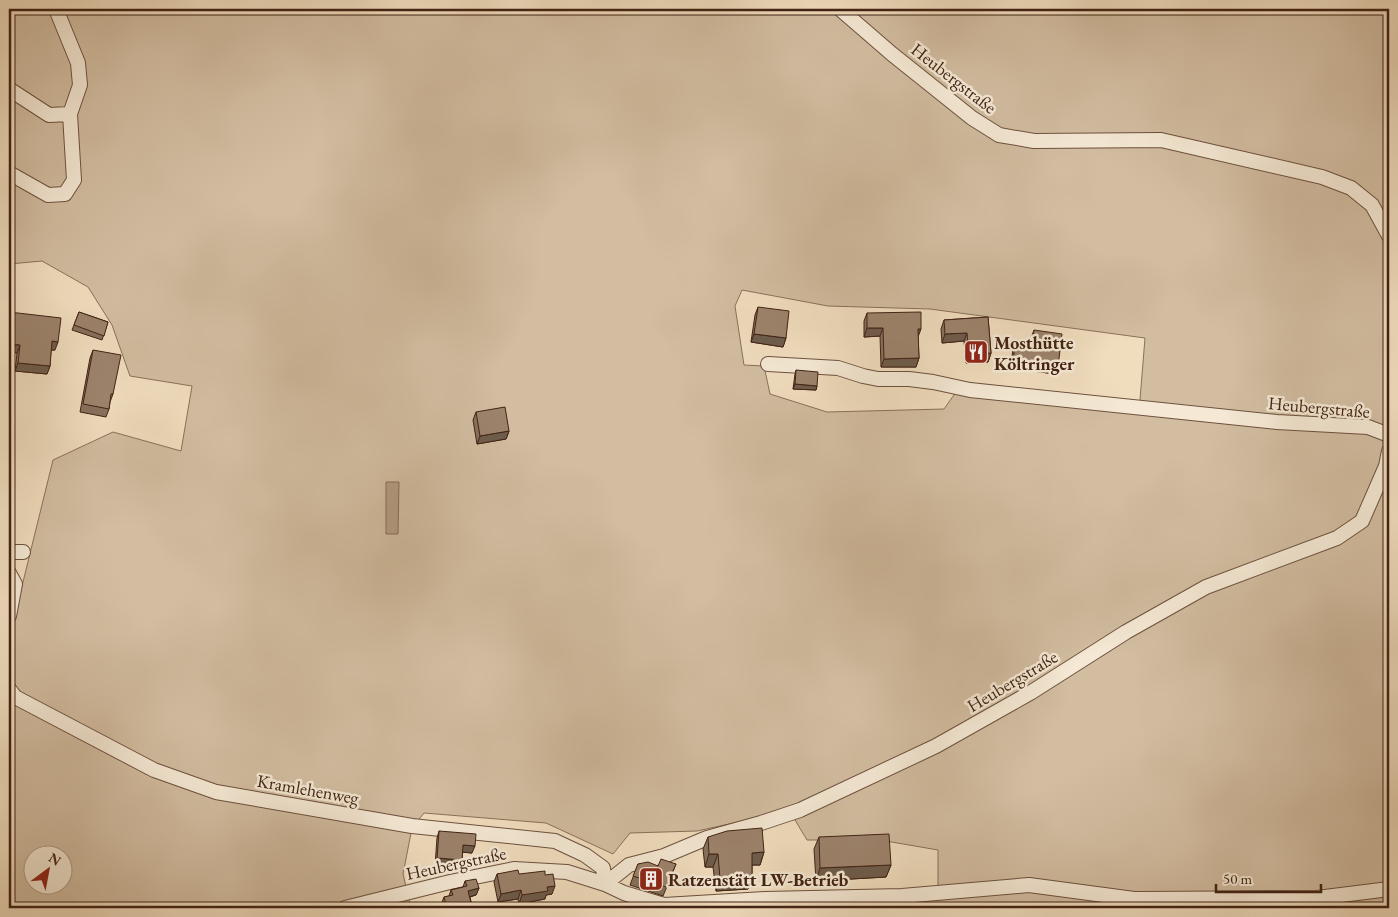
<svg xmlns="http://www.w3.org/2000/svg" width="1398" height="917" font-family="'EB Garamond',serif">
<rect width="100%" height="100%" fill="#f0ddbe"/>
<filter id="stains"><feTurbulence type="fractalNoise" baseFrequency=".004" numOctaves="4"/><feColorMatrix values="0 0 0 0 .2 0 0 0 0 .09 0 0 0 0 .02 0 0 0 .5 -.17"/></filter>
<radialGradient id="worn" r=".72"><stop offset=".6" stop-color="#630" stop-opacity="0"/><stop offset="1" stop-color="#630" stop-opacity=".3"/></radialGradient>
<!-- green -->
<path fill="#d2bda1" stroke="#8a705a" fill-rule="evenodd" d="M 9,9 L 1389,9 L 1389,908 L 761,908 L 938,898 L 938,850 L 880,840 L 807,840 L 792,815 L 738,822 L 697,831 L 630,833 L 613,854 L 546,823 L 424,813 L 412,828 L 403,874 L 411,908 L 9,908 L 9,699 L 13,689 L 9,677 L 9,639 L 53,460 L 113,432 L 181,451 L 192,386 L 130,376 L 112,325 L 88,287 L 42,261 L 9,264 ZM 742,290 L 828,306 L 930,309 L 1145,338 L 1139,412 L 956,392 L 944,409 L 827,412 L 770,394 L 764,366 L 744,365 L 735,306 ZM 32,854 L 62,854 L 62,884 L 32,884 Z"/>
<!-- water -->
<path fill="#b49d84" stroke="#866c57" d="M 386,482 L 399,482 L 398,534 L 386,534 Z"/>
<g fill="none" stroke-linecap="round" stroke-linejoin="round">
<!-- stream -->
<path stroke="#866c57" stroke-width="4.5" d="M 1386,908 L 1386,904"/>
<defs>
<path id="minor" d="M 56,9 L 78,63 L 80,85 L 70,114
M 840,9 L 892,54 L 972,118 L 999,135 L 1034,141 L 1161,140 L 1322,177 L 1351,188 L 1372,205 L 1389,236
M 9,89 L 49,115 L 70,114 L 74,180 L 65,194 L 48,195 L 9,173
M 768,364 L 838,368 L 863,376 L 878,379 L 909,379 L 933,382 L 970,390 L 1277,422 L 1368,427 L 1389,435
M 9,552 L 23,552
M 9,573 L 15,584 L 9,616
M 9,689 L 15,697 L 154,770 L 216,792 L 412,826 L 555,841 L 585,855 L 603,868 L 605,884
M 605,884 L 629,865 L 664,856 L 707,838 L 761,823 L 800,810 L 936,746 L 1030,693 L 1126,632 L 1206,587 L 1337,538 L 1362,521 L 1386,466 L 1389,451
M 345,908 L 450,882 L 514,869 L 567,872 L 605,884 L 624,893 L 664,905 L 766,899 L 902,896 L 1029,885 L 1134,899 L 1317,898 L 1389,889"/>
</defs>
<!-- minor casing -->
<use href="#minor" stroke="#6d513e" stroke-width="16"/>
<!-- minor -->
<use href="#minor" stroke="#f5e9d5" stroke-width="14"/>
</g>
<!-- wall -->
<path fill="#86715d" stroke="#412214" d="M 758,307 L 786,338 L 783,347 L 751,342 L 755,315 Z
M 9,312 L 55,350 L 51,350 L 50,366 L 47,374 L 15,371 L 17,353 L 9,352 Z
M 79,312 L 108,322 L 102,340 L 72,330 Z
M 867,313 L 918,337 L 919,358 L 916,367 L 881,367 L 880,336 L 864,337 L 864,321 Z
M 988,317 L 991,353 L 988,362 L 966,363 L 964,341 L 942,343 L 941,329 L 944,320 Z
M 1034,330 L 1058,367 L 1055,374 L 1026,370 L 1027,368 L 1011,366 L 1013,348 L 1016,341 L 1030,343 L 1031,338 Z
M 93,350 L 113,394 L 110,402 L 109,409 L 106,417 L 80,412 L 90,358 Z
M 796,370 L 817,386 L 816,390 L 793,389 L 795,374 Z
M 476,412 L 509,431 L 506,439 L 477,444 L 473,420 Z
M 439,831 L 472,853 L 462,852 L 462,860 L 459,868 L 435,866 L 437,838 Z
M 708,837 L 764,852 L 760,865 L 752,865 L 752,877 L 748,889 L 716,891 L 713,867 L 705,867 L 703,849 Z
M 819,837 L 891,865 L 886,877 L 816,881 L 814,849 Z
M 638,864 L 658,866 L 676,864 L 663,896 L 630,885 Z
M 497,874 L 545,875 L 552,894 L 546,895 L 545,899 L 519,904 L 518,899 L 498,902 L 494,882 Z
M 465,881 L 479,888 L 476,895 L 470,897 L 472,906 L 471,908 L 442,908 L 441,905 L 444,897 L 449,896 L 451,890 L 463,887 Z"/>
<!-- shaded-wall -->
<path fill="#6d5c4c" stroke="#412214" d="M 867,328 L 883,328 L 880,336 L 864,337 Z
M 918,329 L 921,329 L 918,337 Z
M 967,333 L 964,341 L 942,343 L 945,334 Z
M 754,334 L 786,338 L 783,347 L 751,342 Z
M 52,341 L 58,342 L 55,350 L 49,350 Z
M 9,344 L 20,345 L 17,353 L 9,352 Z
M 991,353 L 988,362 L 966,363 L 969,355 Z
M 919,358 L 916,367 L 881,367 L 884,359 Z
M 1013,359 L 1029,361 L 1027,368 L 1011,366 Z
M 18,363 L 50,366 L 47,374 L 15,371 Z
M 1029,363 L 1058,367 L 1055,374 L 1026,370 Z
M 795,384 L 817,386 L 816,390 L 793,389 Z
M 509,431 L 506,439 L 477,444 L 480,436 Z
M 463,845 L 475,846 L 472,853 L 460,852 Z
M 764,852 L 760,865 L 748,865 L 752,853 Z
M 709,854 L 718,854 L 713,867 L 705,867 Z
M 437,858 L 462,860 L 459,868 L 435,866 Z
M 891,865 L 886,877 L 816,881 L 820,868 Z
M 752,877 L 748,889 L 716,891 L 720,879 Z
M 555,886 L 552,894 L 546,895 L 545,899 L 519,904 L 522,895 L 547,887 Z
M 479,888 L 476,895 L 465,898 L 468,891 Z
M 521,890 L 518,899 L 498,902 L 501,894 Z"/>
<!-- building -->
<path fill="#9c836c" stroke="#412214" d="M 758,307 L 789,311 L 786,338 L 754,334 Z
M 9,312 L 61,318 L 58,342 L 52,341 L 50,366 L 18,363 L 20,345 L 9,344 Z
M 79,312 L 108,322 L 104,336 L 74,325 Z
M 921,312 L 921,329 L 918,329 L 919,358 L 884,359 L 883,328 L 867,328 L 867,313 Z
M 988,317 L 991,353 L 969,355 L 967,333 L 945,334 L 944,320 Z
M 1034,330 L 1062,334 L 1058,367 L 1029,363 L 1029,361 L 1013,359 L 1016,341 L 1032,343 Z
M 93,350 L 121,355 L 113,394 L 111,394 L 109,409 L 83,404 Z
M 796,370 L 818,372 L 817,386 L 795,384 Z
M 505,407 L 509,431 L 480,436 L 476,412 Z
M 762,828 L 764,852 L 752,853 L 752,877 L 720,879 L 718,854 L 709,854 L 708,837 L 727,831 Z
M 439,831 L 476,834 L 475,846 L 463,845 L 462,860 L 437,858 Z
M 889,834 L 891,865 L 820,868 L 819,837 Z
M 661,859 L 676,864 L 666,887 L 633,876 L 638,864 L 648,862 L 658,866 Z
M 518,870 L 519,874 L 545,871 L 545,875 L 553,874 L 555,886 L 547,887 L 548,891 L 522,895 L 521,890 L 501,894 L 497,874 Z
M 476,879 L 479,888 L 468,891 L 472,906 L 464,908 L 447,908 L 444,897 L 453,895 L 451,890 L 467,886 L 465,881 Z"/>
<!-- icons -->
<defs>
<symbol id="restaurant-square" viewBox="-11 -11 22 22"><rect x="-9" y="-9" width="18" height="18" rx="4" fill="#8f2418" stroke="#f5e9d5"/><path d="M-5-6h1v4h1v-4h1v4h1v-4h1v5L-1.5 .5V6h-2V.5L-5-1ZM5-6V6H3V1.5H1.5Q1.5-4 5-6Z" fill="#fff"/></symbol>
<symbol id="building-square" viewBox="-11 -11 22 22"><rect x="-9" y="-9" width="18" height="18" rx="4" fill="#8f2418" stroke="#f5e9d5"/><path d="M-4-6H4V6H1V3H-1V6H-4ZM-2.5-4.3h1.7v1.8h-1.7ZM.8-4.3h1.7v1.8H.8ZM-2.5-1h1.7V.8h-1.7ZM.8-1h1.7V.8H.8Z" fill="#fff"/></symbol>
</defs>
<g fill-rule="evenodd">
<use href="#restaurant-square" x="962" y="338" width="28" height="28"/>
<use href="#building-square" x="637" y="865" width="28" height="28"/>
</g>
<g text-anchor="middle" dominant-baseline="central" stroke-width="5" stroke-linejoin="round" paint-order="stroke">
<!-- street labels -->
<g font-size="18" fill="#412214" stroke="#f5e9d5">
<text transform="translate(954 78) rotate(38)">Heubergstraße</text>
<text transform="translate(1319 407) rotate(5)">Heubergstraße</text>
<text transform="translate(1012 681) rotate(-31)">Heubergstraße</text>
<text transform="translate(308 789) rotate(10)">Kramlehenweg</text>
<text transform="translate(456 863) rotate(-12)">Heubergstraße</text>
</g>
<!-- poi labels -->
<g font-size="18" font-weight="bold" fill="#412214" stroke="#f5e9d5" text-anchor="start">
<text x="994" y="342">Mosthütte<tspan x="994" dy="21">Költringer</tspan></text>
<text x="668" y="879">Ratzenstätt LW-Betrieb</text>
</g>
</g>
<!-- margin -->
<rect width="1398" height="917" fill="none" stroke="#f0ddbe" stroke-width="30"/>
<rect x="10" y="10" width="1378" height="897" fill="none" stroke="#412214" stroke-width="2.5"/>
<rect x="15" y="15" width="1368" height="887" fill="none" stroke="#412214"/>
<!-- north arrow -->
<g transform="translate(48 870) rotate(32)"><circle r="24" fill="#f5e9d5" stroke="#ad9988"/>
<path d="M0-4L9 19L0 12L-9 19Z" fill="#8f2418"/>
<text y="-8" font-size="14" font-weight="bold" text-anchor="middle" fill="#412214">N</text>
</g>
<!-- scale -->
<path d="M1216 884v8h105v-8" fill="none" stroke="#412214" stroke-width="2.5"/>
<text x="1223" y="884" font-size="15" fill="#412214" stroke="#f5e9d5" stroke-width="4" paint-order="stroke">50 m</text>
<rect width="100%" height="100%" filter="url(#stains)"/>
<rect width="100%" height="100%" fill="url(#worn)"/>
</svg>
